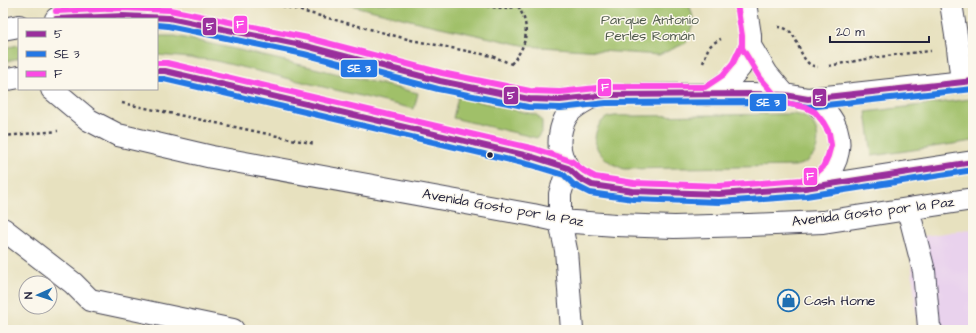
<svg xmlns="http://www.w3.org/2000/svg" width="976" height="333" font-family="'Architects Daughter',sans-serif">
<rect width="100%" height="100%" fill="#fbf7ec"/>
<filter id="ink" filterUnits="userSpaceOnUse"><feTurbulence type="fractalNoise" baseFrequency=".025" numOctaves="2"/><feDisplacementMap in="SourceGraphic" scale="8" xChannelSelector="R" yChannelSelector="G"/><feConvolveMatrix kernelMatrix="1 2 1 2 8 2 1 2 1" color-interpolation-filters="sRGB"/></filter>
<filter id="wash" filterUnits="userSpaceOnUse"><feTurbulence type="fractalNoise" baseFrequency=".012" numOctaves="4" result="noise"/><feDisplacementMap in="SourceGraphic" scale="16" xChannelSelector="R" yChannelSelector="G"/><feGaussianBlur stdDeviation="0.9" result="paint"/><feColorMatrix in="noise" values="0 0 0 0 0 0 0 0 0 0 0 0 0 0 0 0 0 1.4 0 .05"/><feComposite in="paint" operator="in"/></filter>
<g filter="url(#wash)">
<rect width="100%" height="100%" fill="#e7e1bf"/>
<!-- built -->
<path fill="#e9d2ed" d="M 973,229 L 973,330 L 918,330 L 909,238 Z"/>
<!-- green -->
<path fill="#a0c069" stroke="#617152" d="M 342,3 L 689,3 L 694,21 L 686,43 L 659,55 L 527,46 L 422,23 Z
M 157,36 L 175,36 L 239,50 L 418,93 L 414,109 L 212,60 L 157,55 Z
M 19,45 L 19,58 L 3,62 L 3,48 Z
M 458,97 L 537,115 L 542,121 L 542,131 L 537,138 L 453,118 Z
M 970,99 L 973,115 L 973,141 L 872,156 L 866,112 Z
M 793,114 C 799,115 805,116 810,121 C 822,132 820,156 804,163 C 801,165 798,165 795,166 L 624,169 C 606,162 588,149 598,127 C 600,123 604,118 609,117 C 616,115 627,116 634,116 Z"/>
</g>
<g filter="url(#ink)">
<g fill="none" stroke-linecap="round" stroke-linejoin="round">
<defs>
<path id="minor" d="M 951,3 L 958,48 L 962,82
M 750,46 L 767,74 L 785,95
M 52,89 L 89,120 L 118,135 L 212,157 L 533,215 L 560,221 L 616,225 L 674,227 L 749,225 L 823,222 L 973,199
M 707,95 L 728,81 L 740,67 L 750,46 L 750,35 L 745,3
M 568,168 L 560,194 L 560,221 L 566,250 L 572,330
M 908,209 L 924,271 L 929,327 L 931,330
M 3,229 L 73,283 L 90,300 L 233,330"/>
<path id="major" d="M 56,19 L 123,16 L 169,18 L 306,46 L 440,81 L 529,99 L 560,100 L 606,95 L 750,94 L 785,95 L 808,99 L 973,81
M 3,29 L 19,26
M 157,71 L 165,71 L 533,157 L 568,168 L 579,178 L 592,185 L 633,191 L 719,194 L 805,188 L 973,162
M 3,80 L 19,77
M 808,99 C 816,104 824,109 830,117 C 842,133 841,156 829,172 C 823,179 816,183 808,186
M 568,168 C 566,164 564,161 562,157 C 557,144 560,125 568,114 C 574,106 583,102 592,97"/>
</defs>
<!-- minor casing -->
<use href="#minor" stroke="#403f4f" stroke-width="24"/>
<!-- major casing -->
<use href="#major" stroke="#403f4f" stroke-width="24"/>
<!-- path -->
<path stroke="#403f4f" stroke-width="2.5" stroke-dasharray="3 3" stroke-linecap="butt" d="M 271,3 L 411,40 L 492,56 L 514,65
M 475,3 C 496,9 510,10 532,3
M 778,27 C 803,28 795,65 818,67
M 703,63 C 708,50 706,46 721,39
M 511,64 C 522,51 528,40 525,22 C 524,17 521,12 519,7
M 829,66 C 863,59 896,54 931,51
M 122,103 L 315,144
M 3,136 L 58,131"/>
<!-- minor -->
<use href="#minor" stroke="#fff" stroke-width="22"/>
<!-- major -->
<use href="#major" stroke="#fff" stroke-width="22"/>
<defs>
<path id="bus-1" d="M 56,19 L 123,16 L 169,18 L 306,46 L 440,81 L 529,99 L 560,100 L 606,95 L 750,94 L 785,95 L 808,99 L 973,81
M 157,71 L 165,71 L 533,157 L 568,168 L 579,178 L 592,185 L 633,191 L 719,194 L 805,188 L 973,162"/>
<path id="bus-2" d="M 157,25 L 168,26 L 304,54 L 438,89 L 528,107 L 561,108 L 606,103 L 750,102 L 784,103 L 808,107 L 973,89
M 157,79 L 164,79 L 531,165 L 564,175 L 574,185 L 590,193 L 633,199 L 719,202 L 806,196 L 973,170"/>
<path id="bus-3" d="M 56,11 L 123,8 L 170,10 L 308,38 L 442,73 L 530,91 L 560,92 L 606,87 L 705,87 L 723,75 L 733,63 L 742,44 L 742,36 L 739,17
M 157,63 L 167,63 L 535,149 L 571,161 L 584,171 L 595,177 L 634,183 L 719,186 L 803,180 L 814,175 L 823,167 L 828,156 L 831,145 L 829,133 L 823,122 L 815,112 L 805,107 L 781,102 L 761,79 L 742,48 L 742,36 L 737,4"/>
</defs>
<!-- bus-1 casing -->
<use href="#bus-1" stroke="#fbf7ec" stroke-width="9"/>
<!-- bus-2 casing -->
<use href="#bus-2" stroke="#fbf7ec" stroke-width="9"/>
<!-- bus-3 casing -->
<use href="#bus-3" stroke="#fbf7ec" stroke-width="9"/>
<!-- bus-1 -->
<use href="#bus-1" stroke="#992f9c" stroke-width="6"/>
<!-- bus-2 -->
<use href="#bus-2" stroke="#2477e4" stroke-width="6"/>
<!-- bus-3 -->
<use href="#bus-3" stroke="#fb4be4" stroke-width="6"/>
</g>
</g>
<!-- icons -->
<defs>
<symbol id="shop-ring" viewBox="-11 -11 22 22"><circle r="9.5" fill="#fbf7ec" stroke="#1f6fb2" stroke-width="1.5"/><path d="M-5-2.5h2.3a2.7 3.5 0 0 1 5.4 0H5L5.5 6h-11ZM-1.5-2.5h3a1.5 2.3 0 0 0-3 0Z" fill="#1f6fb2"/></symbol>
</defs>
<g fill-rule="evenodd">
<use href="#shop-ring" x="776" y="288" width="25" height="25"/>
</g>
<!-- markers -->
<circle fill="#22223b" stroke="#fbf7ec" stroke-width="1.5" cx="490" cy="155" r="3.5"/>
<g text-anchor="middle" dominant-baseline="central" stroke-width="3" stroke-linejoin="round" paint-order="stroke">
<!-- park labels -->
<g font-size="14" fill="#4e594b" stroke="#fbf7ec">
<text x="650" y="20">Parque Antonio<tspan x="650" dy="16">Perles Román</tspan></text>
</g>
<!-- street labels -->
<g font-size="14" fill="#22223b" stroke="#fbf7ec">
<text transform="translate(503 208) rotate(10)">Avenida Gosto por la Paz</text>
<text transform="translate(873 212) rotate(-7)">Avenida Gosto por la Paz</text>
</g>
<!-- poi labels -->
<g font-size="14" fill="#22223b" stroke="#fbf7ec" text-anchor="start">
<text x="804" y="301">Cash Home</text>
</g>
</g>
<g stroke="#fbf7ec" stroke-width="1.5">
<rect x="233" y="15" width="15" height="19" rx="4" fill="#fb4be4"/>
<rect x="202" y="17" width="15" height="19" rx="4" fill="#992f9c"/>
<rect x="340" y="59" width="38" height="19" rx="4" fill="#2477e4"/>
<rect x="597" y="78" width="15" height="19" rx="4" fill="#fb4be4"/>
<rect x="503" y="86" width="16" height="19" rx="4" fill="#992f9c"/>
<rect x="812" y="88" width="15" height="19" rx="4" fill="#992f9c"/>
<rect x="749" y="93" width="38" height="19" rx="4" fill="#2477e4"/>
<rect x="803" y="167" width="15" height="19" rx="4" fill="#fb4be4"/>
</g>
<g font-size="11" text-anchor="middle" font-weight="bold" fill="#fff">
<text x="240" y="28">F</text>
<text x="210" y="30">5</text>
<text x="359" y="72">SE 3</text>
<text x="605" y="91">F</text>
<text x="511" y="99">5</text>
<text x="819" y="102">5</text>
<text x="768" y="106">SE 3</text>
<text x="810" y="180">F</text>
</g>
<!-- margin -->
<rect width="976" height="333" fill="none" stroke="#fbf7ec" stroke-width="16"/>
<!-- legend -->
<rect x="18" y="18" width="140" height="72" fill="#fbf7ec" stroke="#a4a2a5"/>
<rect x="26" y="31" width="20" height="6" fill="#992f9c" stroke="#a4a2a5"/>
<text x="54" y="38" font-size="12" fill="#22223b">5</text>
<rect x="26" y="51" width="20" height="6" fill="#2477e4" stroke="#a4a2a5"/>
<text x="54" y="58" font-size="12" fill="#22223b">SE 3</text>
<rect x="26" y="71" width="20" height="6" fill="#fb4be4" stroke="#a4a2a5"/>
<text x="54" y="78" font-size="12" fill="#22223b">F</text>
<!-- north arrow -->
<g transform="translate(38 295) rotate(267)"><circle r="19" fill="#fbf7ec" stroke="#a4a2a5"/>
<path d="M0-3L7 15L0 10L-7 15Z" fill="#1f6fb2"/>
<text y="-6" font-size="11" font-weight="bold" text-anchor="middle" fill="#22223b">N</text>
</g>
<!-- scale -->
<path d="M830 36v6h99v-6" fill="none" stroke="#22223b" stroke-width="2"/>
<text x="836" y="36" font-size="12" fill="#22223b" stroke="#fbf7ec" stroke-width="3" paint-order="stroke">20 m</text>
</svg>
